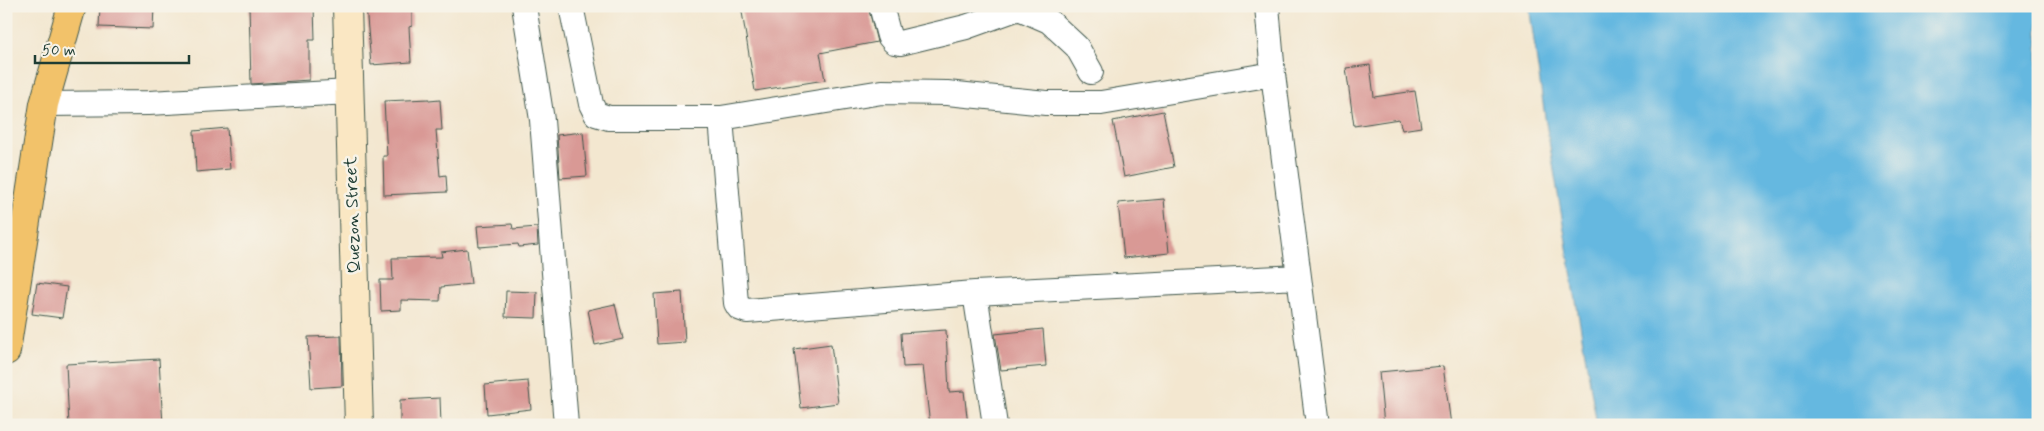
<svg xmlns="http://www.w3.org/2000/svg" width="2044" height="431" font-family="Mynerve,sans-serif">
<rect width="100%" height="100%" fill="#f7f3e8"/>
<filter id="ink" filterUnits="userSpaceOnUse"><feTurbulence type="fractalNoise" baseFrequency=".02" numOctaves="2"/><feDisplacementMap in="SourceGraphic" scale="10" xChannelSelector="R" yChannelSelector="G"/><feConvolveMatrix kernelMatrix="1 2 1 2 8 2 1 2 1" color-interpolation-filters="sRGB"/></filter>
<filter id="wash" filterUnits="userSpaceOnUse"><feTurbulence type="fractalNoise" baseFrequency=".0096" numOctaves="4" result="noise"/><feDisplacementMap in="SourceGraphic" scale="20" xChannelSelector="R" yChannelSelector="G"/><feGaussianBlur stdDeviation="1.12" result="paint"/><feColorMatrix in="noise" values="0 0 0 0 0 0 0 0 0 0 0 0 0 0 0 0 0 1.4 0 .05"/><feComposite in="paint" operator="in"/></filter>
<g filter="url(#wash)">
<rect width="100%" height="100%" fill="#f3e7d0"/>
<!-- water -->
<path fill="#65b8e0" stroke="#427a8a" d="M 1529,6 L 2038,6 L 2038,425 L 1597,425 L 1545,117 Z"/>
<g id="blocks">
<!-- building -->
<path fill="#d99995" d="M 100,6 L 154,6 L 153,29 L 99,27 Z
M 249,6 L 314,6 L 315,40 L 309,40 L 309,80 L 251,84 Z
M 366,6 L 412,6 L 412,26 L 409,27 L 411,62 L 371,65 Z
M 741,6 L 868,6 L 877,42 L 820,53 L 825,80 L 755,91 Z
M 1370,65 L 1374,97 L 1415,91 L 1421,127 L 1402,130 L 1399,119 L 1354,126 L 1346,68 Z
M 429,99 L 429,101 L 440,100 L 442,130 L 436,130 L 440,176 L 446,175 L 447,192 L 384,195 L 383,156 L 387,156 L 384,101 Z
M 1163,111 L 1174,167 L 1124,177 L 1113,121 Z
M 227,128 L 230,169 L 196,172 L 194,131 Z
M 583,132 L 587,176 L 560,178 L 557,135 Z
M 1164,199 L 1169,253 L 1124,258 L 1118,203 Z
M 512,224 L 513,229 L 537,227 L 538,245 L 519,247 L 518,244 L 479,247 L 477,226 Z
M 467,249 L 471,284 L 441,287 L 440,301 L 401,300 L 401,310 L 381,311 L 380,280 L 393,280 L 392,258 L 442,257 L 441,252 Z
M 37,283 L 67,287 L 62,318 L 32,314 Z
M 506,291 L 537,292 L 536,318 L 505,317 Z
M 682,292 L 685,342 L 657,344 L 654,294 Z
M 615,304 L 623,339 L 595,345 L 588,310 Z
M 1043,329 L 1046,366 L 1001,370 L 995,334 Z
M 946,330 L 949,392 L 964,391 L 968,425 L 930,425 L 923,366 L 903,367 L 901,333 Z
M 341,336 L 342,386 L 311,388 L 308,337 Z
M 831,344 L 838,403 L 801,408 L 794,349 Z
M 159,359 L 163,425 L 69,425 L 66,364 Z
M 1443,366 L 1451,425 L 1384,425 L 1379,372 Z
M 528,381 L 531,409 L 487,414 L 485,385 Z
M 440,398 L 441,425 L 400,425 L 400,400 Z"/>
</g>
</g>
<g filter="url(#ink)">
<use href="#blocks" fill-opacity="0" stroke="#3f564b" stroke-width="1"/>
<g fill="none" stroke-linecap="round" stroke-linejoin="round">
<defs>
<path id="minor" d="M 524,6 L 542,120 L 566,425
M 571,6 L 591,104 L 596,114 L 609,118 L 721,118 L 882,92 L 947,93 L 1046,103 L 1101,103 L 1273,74
M 881,6 L 889,36 L 894,42 L 900,43 L 966,27 L 1019,8 L 1049,21 L 1077,47 L 1091,72
M 1267,6 L 1273,74 L 1318,425
M 44,104 L 149,103 L 350,92
M 721,118 L 736,303 L 739,308 L 747,311 L 975,293 L 1298,277
M 975,293 L 995,425"/>
<path id="secondary" d="M 347,6 L 359,425"/>
<path id="primary" d="M 6,351 L 44,104 L 72,6"/>
</defs>
<!-- minor casing -->
<use href="#minor" stroke="#3f564b" stroke-width="26"/>
<!-- secondary casing -->
<use href="#secondary" stroke="#3f564b" stroke-width="30"/>
<!-- primary casing -->
<use href="#primary" stroke="#3f564b" stroke-width="30"/>
<!-- minor -->
<use href="#minor" stroke="#fff" stroke-width="24"/>
<!-- secondary -->
<use href="#secondary" stroke="#fae7c3" stroke-width="28"/>
<!-- primary -->
<use href="#primary" stroke="#f2c26a" stroke-width="28"/>
</g>
</g>
<g text-anchor="middle" dominant-baseline="central" stroke-width="5" stroke-linejoin="round" paint-order="stroke">
<!-- street labels -->
<g font-size="18" fill="#1f3d34" stroke="#f7f3e8">
<text transform="translate(353 215) rotate(-92)">Quezon Street</text>
</g>
</g>
<!-- margin -->
<rect width="2044" height="431" fill="none" stroke="#f7f3e8" stroke-width="25"/>
<!-- scale -->
<path d="M35 55v8h154v-8" fill="none" stroke="#1f3d34" stroke-width="2.5"/>
<text x="42" y="55" font-size="15" fill="#1f3d34" stroke="#f7f3e8" stroke-width="4" paint-order="stroke">50 m</text>
</svg>
